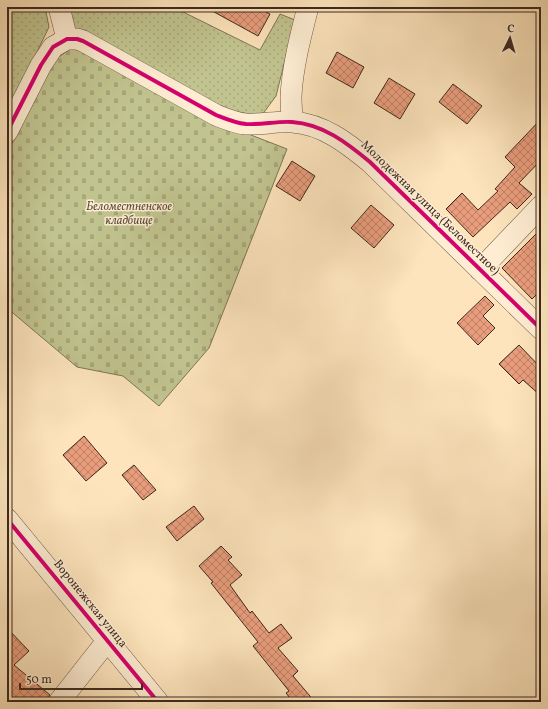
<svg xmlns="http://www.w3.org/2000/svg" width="548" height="709" font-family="Vollkorn,serif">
<defs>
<pattern id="cemetery-stones" width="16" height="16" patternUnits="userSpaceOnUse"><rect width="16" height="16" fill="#c1c48f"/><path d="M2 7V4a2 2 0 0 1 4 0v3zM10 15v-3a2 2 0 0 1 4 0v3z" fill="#a7a87b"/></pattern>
<pattern id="garden-dots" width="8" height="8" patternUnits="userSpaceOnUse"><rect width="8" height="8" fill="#c1c48f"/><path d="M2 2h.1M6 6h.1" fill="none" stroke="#a7a87b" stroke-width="1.8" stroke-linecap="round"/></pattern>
<pattern id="building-cross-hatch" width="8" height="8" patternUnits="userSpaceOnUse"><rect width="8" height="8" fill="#e99d7c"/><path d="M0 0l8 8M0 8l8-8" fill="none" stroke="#be8065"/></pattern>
</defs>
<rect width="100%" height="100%" fill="#fde4bc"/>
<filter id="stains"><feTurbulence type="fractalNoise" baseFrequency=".005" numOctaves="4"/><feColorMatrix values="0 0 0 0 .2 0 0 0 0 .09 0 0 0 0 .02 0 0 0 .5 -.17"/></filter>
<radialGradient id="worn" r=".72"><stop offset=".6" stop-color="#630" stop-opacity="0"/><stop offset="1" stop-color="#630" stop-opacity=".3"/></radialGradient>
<!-- cemetery -->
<path fill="url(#cemetery-stones)" stroke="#7e7658" d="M 70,49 L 89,50 L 215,121 L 287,149 L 209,348 L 159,406 L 123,376 L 77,367 L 7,308 L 7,154 L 45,74 L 56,59 Z"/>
<!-- garden -->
<path fill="url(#garden-dots)" stroke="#7e7658" d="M 7,7 L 45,7 L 49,27 L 7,114 Z
M 64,7 L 173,7 L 260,50 L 280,14 L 295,20 L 276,96 L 262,115 L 242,117 L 71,29 Z"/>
<!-- building -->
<path fill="url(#building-cross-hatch)" stroke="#3c2920" d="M 205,7 L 256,7 L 270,14 L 258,36 Z
M 337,52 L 364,67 L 353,88 L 326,73 Z
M 389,78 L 415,94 L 400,119 L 374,103 Z
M 453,84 L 482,106 L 467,124 L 439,102 Z
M 541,119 L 541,160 L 519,183 L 532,194 L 517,209 L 510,202 L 473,237 L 446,209 L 462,193 L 478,210 L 498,191 L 495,189 L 515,167 L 505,157 Z
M 292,161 L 315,176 L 300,201 L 276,186 Z
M 371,205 L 394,225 L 374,248 L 351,228 Z
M 541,229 L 541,290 L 532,299 L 502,268 Z
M 485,296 L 494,305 L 483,316 L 495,328 L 478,345 L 457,323 Z
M 519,345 L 541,368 L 541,396 L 523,380 L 519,384 L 499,364 Z
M 84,436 L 107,463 L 86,481 L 63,455 Z
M 134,465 L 156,490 L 143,500 L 122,475 Z
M 194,506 L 204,519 L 177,541 L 166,527 Z
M 221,546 L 232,557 L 228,560 L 242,575 L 230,585 L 250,613 L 252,611 L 269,633 L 281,624 L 292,638 L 278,648 L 298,671 L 293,676 L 315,702 L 293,702 L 286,693 L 289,691 L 253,646 L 258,642 L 211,583 L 213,582 L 199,566 Z
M 7,628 L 29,651 L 14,665 L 50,695 L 47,702 L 7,702 Z"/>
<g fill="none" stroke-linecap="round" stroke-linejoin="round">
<defs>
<path id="minor" d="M 59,7 L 67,39
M 292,122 C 292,114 291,105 291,97 C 292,69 301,34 308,7
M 7,132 L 41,65 L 53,47 L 67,39 L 77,39 L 83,41 L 216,115 C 226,119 235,123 246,124 C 261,125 277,121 292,122 C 323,124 347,143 370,162 L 541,329
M 480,270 L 541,206
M 7,519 L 158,702
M 59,702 L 107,641"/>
</defs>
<!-- minor casing -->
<use href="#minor" stroke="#6c5847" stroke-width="22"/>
<!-- minor -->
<use href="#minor" stroke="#feedd3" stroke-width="21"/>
<defs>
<path id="cycleway" d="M 7,132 L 41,65 L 53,47 L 67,39 L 77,39 L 83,41 L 216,115 C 226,119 235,123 246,124 C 261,125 277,121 292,122 C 323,124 347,143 370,162 L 541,329
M 7,519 L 158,702"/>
</defs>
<!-- cycleway casing -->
<use href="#cycleway" stroke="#feedd3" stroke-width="6"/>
<!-- cycleway -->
<use href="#cycleway" stroke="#d6006c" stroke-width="4"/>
</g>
<g text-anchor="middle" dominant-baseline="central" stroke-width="3" stroke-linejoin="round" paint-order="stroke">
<!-- park labels -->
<g font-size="12" font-style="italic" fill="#5d503c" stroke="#feedd3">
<text x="129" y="207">Беломестненское<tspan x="129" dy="14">кладбище</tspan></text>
</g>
<!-- street labels -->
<g font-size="12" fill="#3c2920" stroke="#feedd3">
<text transform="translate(430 208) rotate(44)">Молодежная улица (Беломестное)</text>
<text transform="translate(90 604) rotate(51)">Воронежская улица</text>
</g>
</g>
<!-- margin -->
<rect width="548" height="709" fill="none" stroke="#fde4bc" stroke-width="24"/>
<rect x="8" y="8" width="532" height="693" fill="none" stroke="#3c2920" stroke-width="2"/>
<rect x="12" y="12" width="524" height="685" fill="none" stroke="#3c2920"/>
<!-- north arrow -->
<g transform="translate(510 38) rotate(5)" stroke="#feedd3" stroke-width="3" paint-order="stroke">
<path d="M0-3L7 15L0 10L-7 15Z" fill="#3c2920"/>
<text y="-6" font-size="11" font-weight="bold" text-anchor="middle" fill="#3c2920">С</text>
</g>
<!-- scale -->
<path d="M20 683v6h122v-6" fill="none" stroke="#3c2920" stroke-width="2"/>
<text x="26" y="683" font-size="12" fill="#3c2920" stroke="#feedd3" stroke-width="3" paint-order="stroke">50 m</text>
<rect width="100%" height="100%" filter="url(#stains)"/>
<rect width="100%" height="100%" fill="url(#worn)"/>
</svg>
